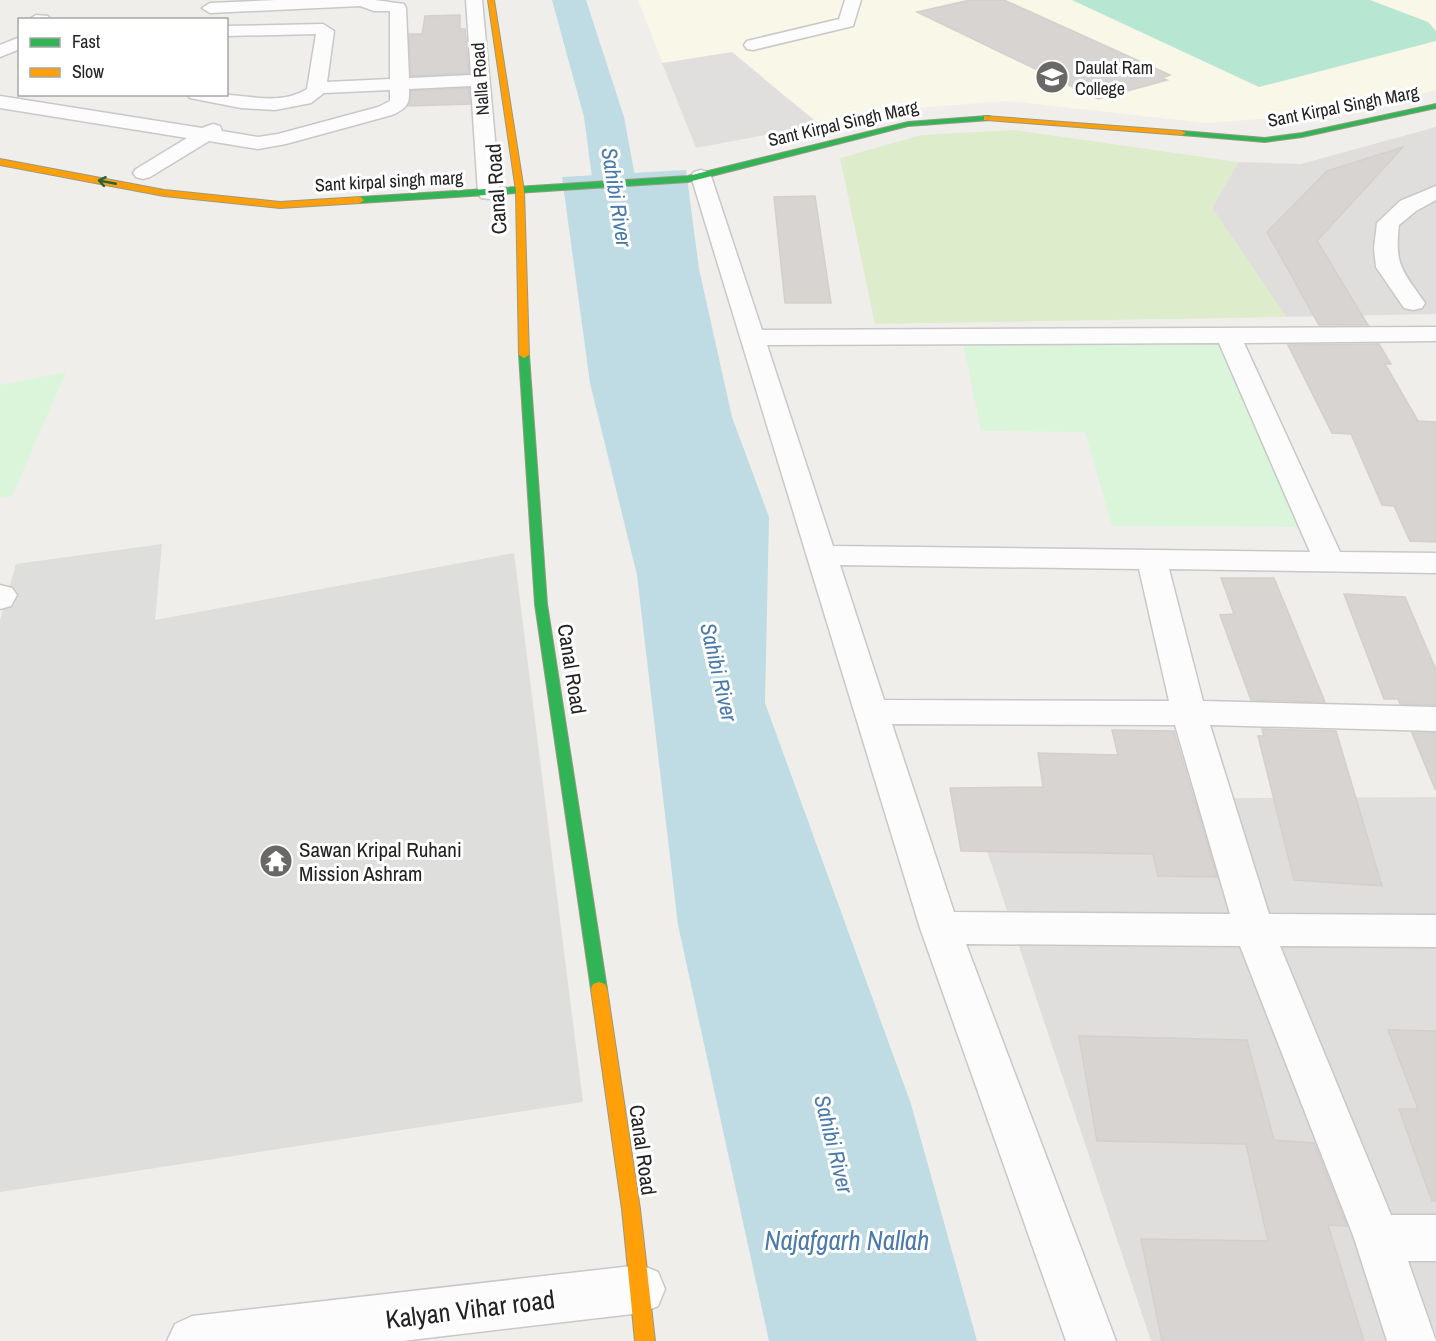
<svg xmlns="http://www.w3.org/2000/svg" width="1436" height="1341" font-family="'Archivo Narrow',sans-serif">
<rect width="100%" height="100%" fill="#f0eeeb"/>
<!-- residential -->
<path fill="#dfdedc" d="M 1436,127 L 1436,314 L 1286,317 L 1212,208 L 1238,162 L 1301,164 Z
M 1436,797 L 1436,1341 L 1151,1341 L 970,800 Z"/>
<!-- education -->
<path fill="#f8f7e8" d="M 638,0 L 1436,0 L 1436,90 L 1347,113 L 1205,123 L 1006,101 L 917,108 L 696,148 Z"/>
<!-- religious -->
<path fill="#dededc" d="M 162,544 L 155,620 L 514,553 L 583,1102 L 0,1192 L 0,620 L 16,564 Z"/>
<!-- grass -->
<path fill="#ddeccb" d="M 1015,130 L 1238,162 L 1212,208 L 1286,317 L 875,324 L 840,158 L 921,135 Z"/>
<!-- park -->
<path fill="#daf5da" d="M 962,338 L 1221,340 L 1306,527 L 1112,526 L 1085,432 L 981,431 Z
M 66,372 L 12,496 L 0,498 L 0,385 Z"/>
<!-- pitch -->
<path fill="#b7e6d2" d="M 1072,0 L 1370,0 L 1428,22 L 1436,31 L 1436,41 L 1259,87 Z"/>
<!-- parking -->
<path fill="#e0dfde" d="M 732,52 L 820,125 L 696,148 L 662,63 Z"/>
<!-- water -->
<path fill="#bfdbe3" d="M 686,170 L 699,269 L 732,417 L 769,517 L 765,703 L 911,1104 L 977,1341 L 769,1341 L 678,925 L 637,575 L 590,383 L 562,177 Z"/>
<g fill="none" stroke-linecap="round" stroke-linejoin="round">
<!-- river -->
<path fill="#bfdbe3" fill-rule="evenodd" d="M 552,0 L 586,0 L 624,117 L 652,268 L 645,278 L 628,283 L 611,278 L 604,268 L 584,117 Z"/>
</g>
<!-- building -->
<path fill="#d7d4d2" stroke="#d3d0cc" stroke-width="1.5" d="M 970,0 L 1004,0 L 1170,75 L 1162,78 L 1167,80 L 1098,99 L 917,12 Z
M 460,15 L 460,29 L 465,29 L 469,73 L 411,76 L 409,34 L 422,34 L 425,16 Z
M 469,88 L 470,104 L 409,106 L 411,91 Z
M 1403,147 L 1317,241 L 1368,325 L 1319,325 L 1267,232 L 1327,171 Z
M 815,196 L 831,303 L 785,303 L 774,197 Z
M 1379,344 L 1391,364 L 1385,364 L 1418,421 L 1436,422 L 1436,542 L 1410,541 L 1394,506 L 1382,505 L 1351,434 L 1332,433 L 1288,345 Z
M 1221,578 L 1274,578 L 1325,702 L 1251,700 L 1220,615 L 1234,614 Z
M 1344,594 L 1405,597 L 1436,670 L 1436,705 L 1400,704 L 1398,699 L 1384,699 Z
M 1262,729 L 1336,731 L 1382,886 L 1294,880 L 1258,736 L 1264,736 Z
M 1112,730 L 1174,731 L 1217,877 L 1158,876 L 1153,854 L 961,851 L 950,788 L 1043,787 L 1038,753 L 1118,755 Z
M 1412,733 L 1436,733 L 1436,789 L 1435,789 Z
M 1388,1030 L 1436,1031 L 1436,1201 L 1432,1201 L 1399,1109 L 1418,1109 Z
M 1079,1036 L 1247,1040 L 1274,1140 L 1314,1143 L 1347,1226 L 1328,1225 L 1364,1341 L 1162,1341 L 1141,1239 L 1268,1241 L 1246,1144 L 1097,1141 Z"/>
<g fill="none" stroke-linecap="round" stroke-linejoin="round">
<defs>
<path id="street" d="M 276,0 L 375,0 L 404,4 L 406,8 L 409,78 L 471,75 L 466,0 L 482,0 L 500,193 L 497,198 L 489,199 L 481,198 L 478,193 L 471,86 L 409,89 C 410,105 406,109 392,115 L 286,144 L 258,149 L 209,141 L 150,177 L 143,179 L 136,177 L 133,173 L 136,169 L 187,138 L 0,108 L 0,96 L 202,128 L 213,124 L 220,126 L 222,131 L 258,137 L 278,134 L 378,107 L 390,101 L 390,90 L 324,93 L 311,103 L 275,110 L 241,108 L 190,98 L 188,94 C 202,94 217,93 230,95 C 256,97 283,104 307,89 L 316,34 L 226,36 L 226,26 L 323,24 L 334,31 L 327,82 L 390,79 L 390,11 L 374,11 L 360,6 L 210,13 L 202,8 L 210,3 Z
M 845,0 L 861,0 L 853,26 L 753,50 L 747,49 L 744,45 L 747,41 L 839,19 Z
M 36,15 L 48,16 L 50,20 L 28,20 Z
M 20,37 L 20,49 L 0,57 L 0,45 Z
M 701,170 L 708,172 L 711,176 L 762,330 L 1436,327 L 1436,341 L 1244,343 L 1340,552 L 1436,553 L 1436,573 L 1169,569 L 1203,701 L 1436,707 L 1436,731 L 1210,725 L 1269,914 L 1436,915 L 1436,947 L 1280,946 L 1391,1215 L 1436,1215 L 1436,1261 L 1408,1261 L 1436,1341 L 1387,1341 L 1354,1238 L 1240,946 L 966,944 L 1116,1341 L 1066,1341 L 920,928 L 691,176 L 694,172 ZM 1219,343 L 1310,552 L 833,546 L 767,345 ZM 840,565 L 1139,569 L 1169,701 L 884,700 ZM 892,724 L 1175,725 L 1230,914 L 954,912 Z
M 1436,186 L 1436,200 L 1416,211 L 1399,225 C 1394,266 1403,271 1425,303 L 1422,308 L 1413,310 L 1404,308 L 1376,267 L 1374,248 L 1377,223 L 1400,201 Z
M 0,585 L 12,588 L 17,595 L 11,606 L 0,609 Z
M 641,1265 L 658,1272 L 665,1289 L 658,1306 L 641,1313 L 402,1341 L 167,1341 L 175,1324 L 192,1316 Z"/>
<path id="fast" d="M 1436,104 L 1436,108 L 1302,137 L 1265,142 L 1182,135 L 1178,133 L 1182,131 L 1265,138 L 1302,133 Z
M 987,116 L 990,116 L 990,120 L 908,126 L 688,182 L 360,203 L 356,200 L 360,197 L 688,176 L 908,122 Z
M 524,352 L 529,355 L 547,604 L 607,989 L 605,994 L 599,996 L 593,994 L 591,989 L 535,604 L 519,355 Z"/>
<path id="slow" d="M 488,0 L 494,0 L 524,191 L 529,355 L 524,358 L 519,355 L 516,191 Z
M 984,116 L 1182,131 L 1186,133 L 1182,135 L 987,120 L 984,120 Z
M 0,159 L 164,190 L 280,202 L 360,197 L 364,200 L 360,203 L 280,208 L 164,196 L 0,165 Z
M 599,982 L 605,984 L 607,989 L 640,1209 L 655,1341 L 635,1341 L 622,1209 L 591,989 L 593,984 Z"/>
</defs>
<!-- street casing -->
<use href="#street" stroke="#c9c8c7" stroke-width="3"/>
<!-- fast casing -->
<use href="#fast" stroke="#999a82" stroke-width="2"/>
<!-- slow casing -->
<use href="#slow" stroke="#999a82" stroke-width="2"/>
<!-- street -->
<use href="#street" fill="#fdfcfc" fill-rule="evenodd"/>
<!-- fast -->
<use href="#fast" fill="#30b455" fill-rule="evenodd"/>
<!-- slow -->
<use href="#slow" fill="#ff9f0a" fill-rule="evenodd"/>
</g>
<!-- one-way arrows -->
<defs><path id="oneway-shaft" d="M-6 0H5M1.5-3L5.5 0L1.5 3" fill="none" stroke-width="1.6" stroke-linecap="round" stroke-linejoin="round" transform="scale(1.5)"/></defs>
<use stroke="#286439" href="#oneway-shaft" transform="translate(107 182) rotate(-169)"/>
<!-- icons -->
<defs>
<symbol id="university-disc" viewBox="-11 -11 22 22"><circle r="9.5" fill="#6a6968" stroke="#fff"/><path d="M0-5L7-2L0 1L-7-2ZM-4 1L0 2.5L4 1V4Q0 6-4 4Z" fill="#fff"/></symbol>
<symbol id="temple-disc" viewBox="-11 -11 22 22"><circle r="9.5" fill="#6a6968" stroke="#fff"/><path d="M0-6L5-2H3V0L6.5 2.5H4V6H1.5V3h-3V6H-4V2.5H-6.5L-3 0V-2H-5Z" fill="#fff"/></symbol>
</defs>
<g fill-rule="evenodd">
<use href="#university-disc" x="1033" y="58" width="38" height="38"/>
<use href="#temple-disc" x="257" y="842" width="38" height="38"/>
</g>
<g text-anchor="middle" dominant-baseline="central" stroke-width="6" stroke-linejoin="round" paint-order="stroke">
<!-- far-poi labels -->
<g font-size="18" fill="#222" stroke="#fff" text-anchor="start">
<text x="1075" y="67">Daulat Ram<tspan x="1075" dy="21">College</tspan></text>
</g>
<!-- far-street labels -->
<g font-size="18" fill="#222" stroke="#fff">
<text transform="translate(480 79) rotate(-94)">Nalla Road</text>
<text transform="translate(1343 106) rotate(-11)">Sant Kirpal Singh Marg</text>
<text transform="translate(843 123) rotate(-13)">Sant Kirpal Singh Marg</text>
<text transform="translate(389 181) rotate(-3)">Sant kirpal singh marg</text>
</g>
<!-- street labels -->
<g font-size="21" fill="#222" stroke="#fff">
<text transform="translate(496 189) rotate(-94)">Canal Road</text>
<text transform="translate(572 669) rotate(81)">Canal Road</text>
<text transform="translate(643 1150) rotate(82)">Canal Road</text>
</g>
<!-- poi labels -->
<g font-size="21" fill="#222" stroke="#fff" text-anchor="start">
<text x="299" y="849">Sawan Kripal Ruhani<tspan x="299" dy="24">Mission Ashram</tspan></text>
</g>
<!-- water labels -->
<g font-size="22" font-style="italic" fill="#4a7aab" stroke="#fff">
<text transform="translate(617 197) rotate(81)">Sahibi River</text>
<text transform="translate(719 672) rotate(77)">Sahibi River</text>
<text transform="translate(834 1144) rotate(76)">Sahibi River</text>
</g>
<!-- near-street labels -->
<g font-size="26" fill="#222" stroke="#fff">
<text transform="translate(470 1309) rotate(-7)">Kalyan Vihar road</text>
</g>
<!-- near-water labels -->
<g font-size="27" font-style="italic" fill="#4a7aab" stroke="#fff">
<text x="847" y="1240">Najafgarh Nallah</text>
</g>
</g>
<!-- legend -->
<rect x="18" y="18" width="210" height="78" fill="#ffffff" stroke="#a7a7a7" stroke-width="1.5"/>
<rect x="30" y="38" width="30" height="9" fill="#30b455" stroke="#a7a7a7" stroke-width="1.5"/>
<text x="72" y="48" font-size="18" fill="#222222">Fast</text>
<rect x="30" y="68" width="30" height="9" fill="#ff9f0a" stroke="#a7a7a7" stroke-width="1.5"/>
<text x="72" y="78" font-size="18" fill="#222222">Slow</text>
</svg>
